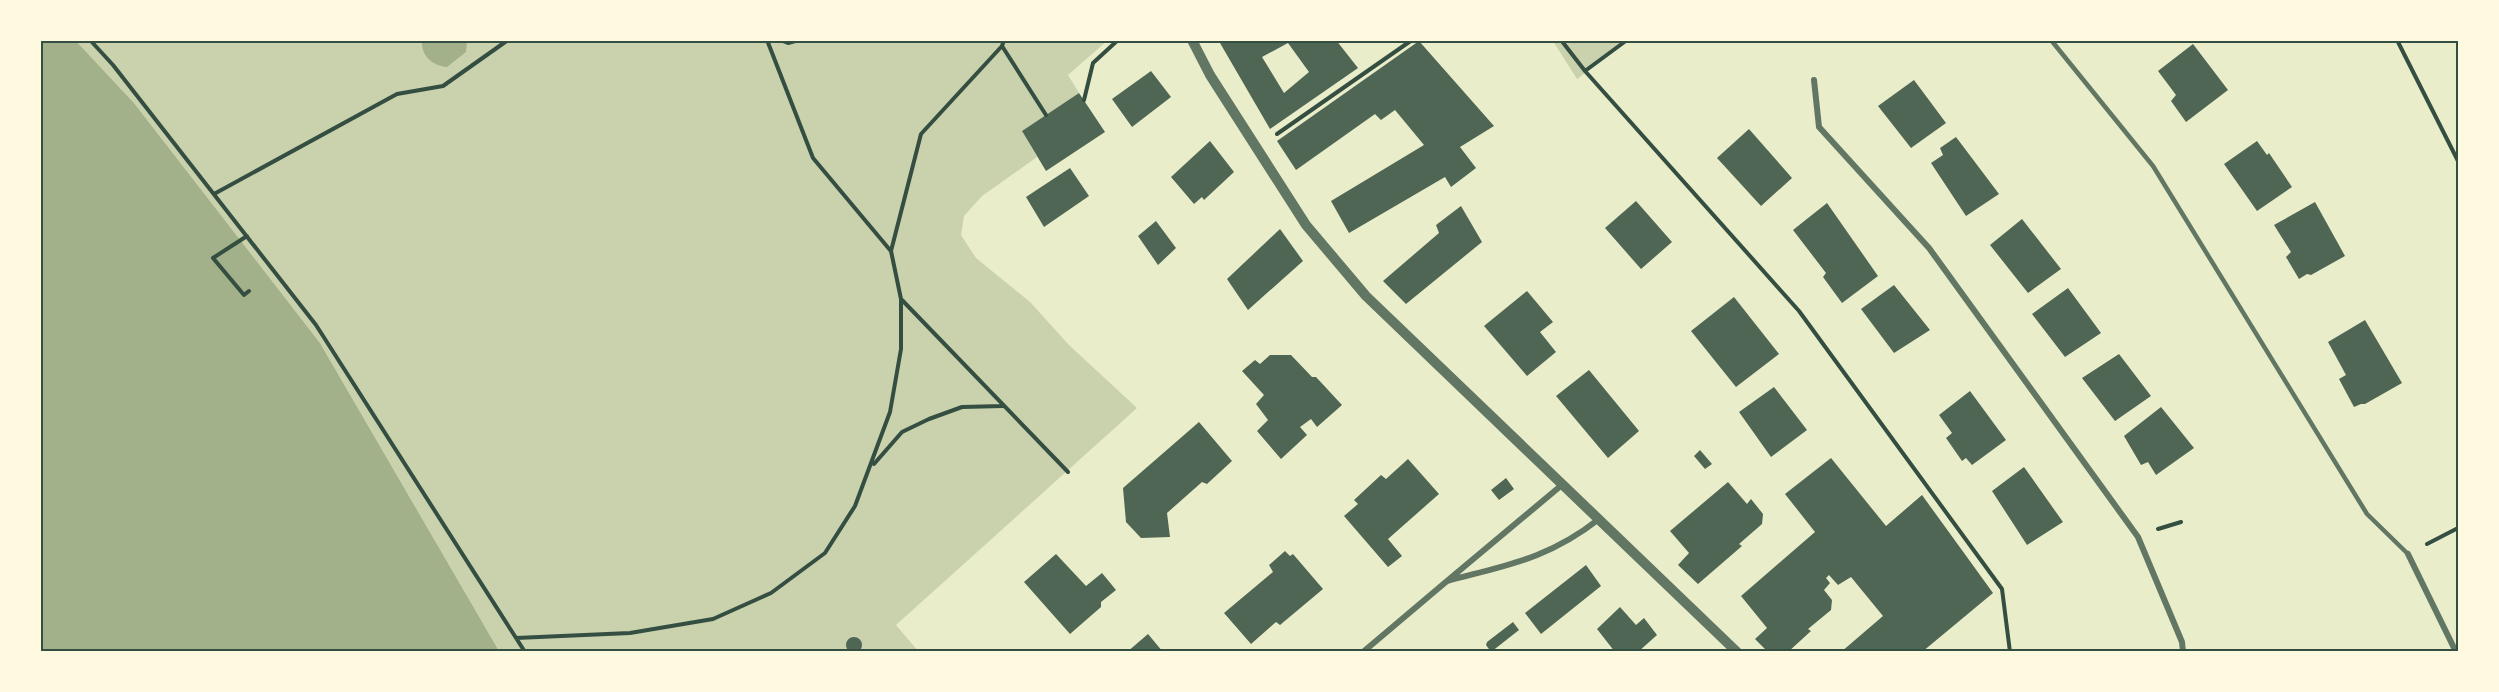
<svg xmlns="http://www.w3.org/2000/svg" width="2499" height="692" font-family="'DM Sans',sans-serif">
<rect width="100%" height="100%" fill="#e9edc9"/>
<!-- green -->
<path fill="#cad2ad" d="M 76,41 L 1107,41 L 1068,75 L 1079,93 L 1022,131 L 1037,157 L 982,196 L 964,216 L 961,235 L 976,258 L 1030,302 L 1069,345 L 1137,408 L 896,625 L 918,651 L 499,651 L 320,343 L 134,103 Z
M 1553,41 L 1629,41 L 1577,79 Z"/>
<!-- water -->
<path fill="#a3b18a" d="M 40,41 L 76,41 L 134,103 L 320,343 L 499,651 L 41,651 Z
M 422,41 L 467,41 L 466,52 L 447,67 C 433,66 421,56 422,41 Z"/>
<!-- building -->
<path fill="#4f6655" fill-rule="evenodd" d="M 1225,40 L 1336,40 L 1358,68 L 1270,129 L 1220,43 ZM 1288,43 L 1309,72 L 1284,93 L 1262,57 Z
M 1419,41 L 1494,126 L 1460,147 L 1476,168 L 1451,187 L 1445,177 L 1349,233 L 1331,201 L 1424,145 L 1395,110 L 1381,120 L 1375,114 L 1296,170 L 1277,141 Z
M 2193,44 L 2228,90 L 2186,122 L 2171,101 L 2176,95 L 2158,71 Z
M 1151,71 L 1171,97 L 1132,127 L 1112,99 Z
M 1914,80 L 1946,123 L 1911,148 L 1878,106 Z
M 1079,93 L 1105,132 L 1046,171 L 1022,131 Z
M 1749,129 L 1792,178 L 1761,206 L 1717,158 Z
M 1956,137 L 1999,194 L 1966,216 L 1931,163 L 1943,155 L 1940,148 Z
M 1210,141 L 1234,172 L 1204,200 L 1202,197 L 1194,204 L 1171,177 Z
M 2257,141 L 2267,155 L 2269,153 L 2292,187 L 2257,211 L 2224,164 Z
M 1070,168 L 1089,196 L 1044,227 L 1026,197 Z
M 1636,201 L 1672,242 L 1641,269 L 1605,228 Z
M 2315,202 L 2345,256 L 2311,275 L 2307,274 L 2299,279 L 2286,257 L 2291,252 L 2274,225 Z
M 1827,203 L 1878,276 L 1842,303 L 1823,277 L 1826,273 L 1793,230 Z
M 1461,206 L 1482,242 L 1406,304 L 1383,281 L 1439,233 L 1436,225 Z
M 2022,219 L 2061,269 L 2028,293 L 1990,245 Z
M 1156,221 L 1176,248 L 1158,265 L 1138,236 Z
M 1280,229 L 1303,261 L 1248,310 L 1227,279 Z
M 1894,285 L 1930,330 L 1894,353 L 1861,309 Z
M 2068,288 L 2101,333 L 2065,357 L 2032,314 Z
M 1527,291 L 1553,322 L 1540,332 L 1556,352 L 1527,376 L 1484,326 Z
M 1734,297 L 1779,354 L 1736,387 L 1691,331 Z
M 2365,320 L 2402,383 L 2365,404 L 2361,404 L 2354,407 L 2339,379 L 2346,375 L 2328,342 Z
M 2119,354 L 2151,396 L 2115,421 L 2082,378 Z
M 1270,355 L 1291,355 L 1312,377 L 1316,377 L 1342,405 L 1317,427 L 1311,419 L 1300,427 L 1307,435 L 1281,459 L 1257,431 L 1268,420 L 1256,404 L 1264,395 L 1242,371 L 1255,360 L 1260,364 Z
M 1589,370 L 1639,431 L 1608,458 L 1556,396 Z
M 1774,387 L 1807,430 L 1771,457 L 1739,412 Z
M 1970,391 L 2006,440 L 1972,465 L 1966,458 L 1962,461 L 1946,438 L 1952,433 L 1939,415 Z
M 2161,407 L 2194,448 L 2156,475 L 2148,462 L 2141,465 L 2124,436 Z
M 1199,422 L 1232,461 L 1207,484 L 1202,482 L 1167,513 L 1170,537 L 1141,538 L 1126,522 L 1123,488 Z
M 1700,450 L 1712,464 L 1705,469 L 1694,456 Z
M 1831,458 L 1886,526 L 1922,495 L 1993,593 L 1922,652 L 1841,652 L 1883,616 L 1851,577 L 1838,585 L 1829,575 L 1826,578 L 1830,583 L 1824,590 L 1832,600 L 1831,610 L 1808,629 L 1811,631 L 1788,652 L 1768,652 L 1755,639 L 1767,628 L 1741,596 L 1815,532 L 1785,494 Z
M 1408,459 L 1439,494 L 1388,539 L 1402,556 L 1388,567 L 1344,516 L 1358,504 L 1354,500 L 1381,475 L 1386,479 Z
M 2024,467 L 2063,522 L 2027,545 L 1992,491 Z
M 1506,478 L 1514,489 L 1499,500 L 1491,490 Z
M 1728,482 L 1747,504 L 1751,499 L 1763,514 L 1762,524 L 1739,544 L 1742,546 L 1698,584 L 1678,565 L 1689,553 L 1670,531 Z
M 1285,551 L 1290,556 L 1293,554 L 1323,589 L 1280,625 L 1276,622 L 1251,644 L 1224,613 L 1273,572 L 1269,565 Z
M 1056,554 L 1086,586 L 1102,573 L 1116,590 L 1101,602 L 1101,607 L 1070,634 L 1024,582 Z
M 1586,565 L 1601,586 L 1541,634 L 1525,613 Z
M 1620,607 L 1636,625 L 1644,618 L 1657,635 L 1638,652 L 1615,652 L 1597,629 Z
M 1513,622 L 1519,630 L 1491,652 L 1486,645 L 1487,642 Z
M 1148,634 L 1163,652 L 1127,652 Z
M846 645a8 8 0 1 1 16 0a8 8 0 1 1-16 0Z"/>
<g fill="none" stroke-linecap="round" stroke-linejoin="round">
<!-- path -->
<path stroke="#344e41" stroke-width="4" d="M 90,40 L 113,65 L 316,325 L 525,652
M 767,40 L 813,158 L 890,250
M 780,40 L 788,43 L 799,40
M 1561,40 L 1585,71 L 1627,40
M 2397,40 L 2458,161
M 1002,46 L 1046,115
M 1585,71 L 1799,311 L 2002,589 L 2010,652
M 1084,100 L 1093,63 L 1118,40
M 1277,134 L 1412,40
M 214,194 L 397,94 L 443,86 L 508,40
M 247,236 L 213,258 L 244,295 L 249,291
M 902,300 L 1068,472
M 874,464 L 902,432 L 929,419 L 962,407 L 1003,406
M 2158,529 L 2181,522
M 2427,544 L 2458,528
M 516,638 L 630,633 L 713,619 L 771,593 L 825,553 L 855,506 L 890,412 L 901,349 L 901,299 L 891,251 L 921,134 L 1002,46 L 1004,40"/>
<!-- service -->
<path stroke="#617663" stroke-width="4.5" d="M 2051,40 L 2153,166 L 2367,514 L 2408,554"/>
<!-- minor -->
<path stroke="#617663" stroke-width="6" d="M 1814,80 L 1819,127 L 1929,248 L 2138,537 L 2182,642 L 2183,652
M 1563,484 L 1447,581 C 1507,565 1548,559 1599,519
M 2408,554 L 2456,652
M 1363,652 L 1447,581"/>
<!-- tertiary -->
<path stroke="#617663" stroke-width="10" d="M 1192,40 L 1210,75 L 1306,225 L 1366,296 L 1737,652"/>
</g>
<!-- border -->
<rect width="2499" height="692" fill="none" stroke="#fefae0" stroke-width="84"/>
<rect x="42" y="42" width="2415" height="608" fill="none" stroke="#344e41" stroke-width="2"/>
</svg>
